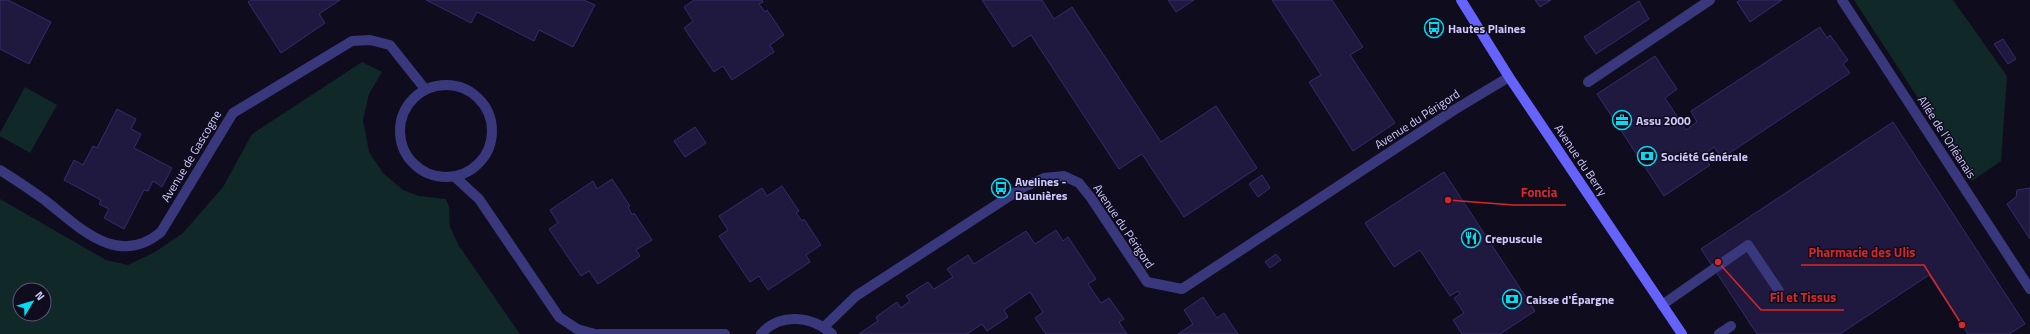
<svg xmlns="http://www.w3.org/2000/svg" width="2030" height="334" font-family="'Titillium Web',sans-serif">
<rect width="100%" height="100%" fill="#0f0c1e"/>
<!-- green -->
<path fill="#102827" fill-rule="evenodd" d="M 1854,0 L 1953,0 L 2007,76 L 2001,161 L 1972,181 Z
M 362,62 L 382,72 L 369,94 L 363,120 L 369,152 L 383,173 L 403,190 L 419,196 L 446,199 L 449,207 L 450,227 L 459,246 L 520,334 L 0,334 L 0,199 L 106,260 L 128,265 L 155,252 L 183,233 L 223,187 L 252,134 ZM 20,290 L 44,290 L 44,314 L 20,314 Z
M 25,87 L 57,105 L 30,153 L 0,136 L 0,133 Z"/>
<!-- building -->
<path fill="#20193f" stroke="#372b6b" d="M 0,0 L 8,0 L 51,22 L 29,64 L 0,49 Z
M 251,0 L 340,0 L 319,14 L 325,23 L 281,53 L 248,2 Z
M 426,0 L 584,0 L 595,5 L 573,47 L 539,30 L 534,41 L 477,12 L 471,23 Z
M 694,0 L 762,0 L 763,2 L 759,4 L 765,12 L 767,10 L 784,35 L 770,45 L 774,52 L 732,80 L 723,66 L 714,72 L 684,28 L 693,21 L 684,7 Z
M 982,0 L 1042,0 L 1054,19 L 1072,7 L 1161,142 L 1216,106 L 1257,168 L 1184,217 L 1142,154 L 1119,169 L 1031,35 L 1013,47 Z
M 1168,0 L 1194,0 L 1176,12 Z
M 1272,0 L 1332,0 L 1363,47 L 1350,55 L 1395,123 L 1353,151 L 1309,82 L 1321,75 Z
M 1535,0 L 1551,0 L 1540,7 Z
M 1740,0 L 1782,0 L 1750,22 L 1737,2 Z
M 1639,1 L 1649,19 L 1596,54 L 1584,37 Z
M 1820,27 L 1827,38 L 1830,35 L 1848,60 L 1843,64 L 1850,73 L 1722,158 L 1714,147 L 1703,155 L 1710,165 L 1664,196 L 1597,94 L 1655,56 L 1677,89 L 1665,98 L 1686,130 L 1697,122 L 1691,111 Z
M 2003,39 L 2016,59 L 2008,64 L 1994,44 Z
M 117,109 L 136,119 L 131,129 L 141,134 L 134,148 L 172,168 L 162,187 L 153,181 L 148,191 L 144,190 L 124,229 L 104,218 L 109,209 L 99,204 L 101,200 L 64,180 L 74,160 L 83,165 L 93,146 L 97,148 Z
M 1893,122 L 2025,324 L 2009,334 L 1968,334 L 1929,275 L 1840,334 L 1757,334 L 1701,249 Z
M 695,127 L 706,143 L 685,157 L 674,141 Z
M 1444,172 L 1535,311 L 1500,334 L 1462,334 L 1453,320 L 1464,313 L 1454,298 L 1460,294 L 1458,291 L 1450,296 L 1420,250 L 1394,267 L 1365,223 Z
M 1262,175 L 1270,188 L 1258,197 L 1249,184 Z
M 612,179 L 630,206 L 628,207 L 632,215 L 634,213 L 652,240 L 636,250 L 640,256 L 598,284 L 589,271 L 581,276 L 549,229 L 558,223 L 550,210 L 593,181 L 597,189 Z
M 782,186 L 799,211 L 796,213 L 802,221 L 804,219 L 821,245 L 806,255 L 810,262 L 768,290 L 759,276 L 750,282 L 719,236 L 728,230 L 719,216 L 762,188 L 767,196 Z
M 2030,188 L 2030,239 L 2007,204 L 2016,197 L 2017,190 Z
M 1056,230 L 1063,241 L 1068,237 L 1096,279 L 1088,284 L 1101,303 L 1109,298 L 1124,319 L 1119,322 L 1127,334 L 1046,334 L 1035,318 L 1043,312 L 1030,292 L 1004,310 L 1008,317 L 987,331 L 982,324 L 967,334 L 859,334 L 878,321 L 876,317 L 897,302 L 901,308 L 910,301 L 906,296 L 928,282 L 934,289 L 953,277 L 947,269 L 968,255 L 974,264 L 1026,231 L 1035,244 Z
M 1276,254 L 1281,260 L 1270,268 L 1265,262 Z
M 1203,297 L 1217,318 L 1224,313 L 1238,334 L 1178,334 L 1193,324 L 1184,310 Z"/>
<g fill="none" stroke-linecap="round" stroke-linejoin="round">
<!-- lane -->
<path stroke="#3a387d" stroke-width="10" d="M 1842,0 L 2030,289
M 1588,82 L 1710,0
M 1662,305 L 1748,245 L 1779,291
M 1719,334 L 1731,326"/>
<!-- street -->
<path stroke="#3a387d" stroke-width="10" d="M400 131a46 46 0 1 1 92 0a46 46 0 1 1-92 0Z
M 0,170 C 16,180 31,190 46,201 C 80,228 118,268 161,232 L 233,113 L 352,41 L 370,40 L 390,45 L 425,89
M 455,177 L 479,199 L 559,317 L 577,329 L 595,334
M 824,327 L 856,296 L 1022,188 L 1044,178 L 1064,176 L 1079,183 L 1091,198 L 1147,282 L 1182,289 L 1454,110 L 1509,77
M 599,334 L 725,334
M 761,334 C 780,312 812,316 832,334"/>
<!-- secondary -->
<path stroke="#6663fd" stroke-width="10" d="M 1461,0 L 1509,77 L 1682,334"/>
</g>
<!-- icons -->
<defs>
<symbol id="bus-ring" viewBox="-11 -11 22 22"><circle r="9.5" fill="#0f0c1e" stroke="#04dbf1" stroke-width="1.5"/><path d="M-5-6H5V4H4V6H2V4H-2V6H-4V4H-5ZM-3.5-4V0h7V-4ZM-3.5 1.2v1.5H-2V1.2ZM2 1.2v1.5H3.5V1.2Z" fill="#04dbf1"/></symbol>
<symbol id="office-ring" viewBox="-11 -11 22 22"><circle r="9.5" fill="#0f0c1e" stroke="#04dbf1" stroke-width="1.5"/><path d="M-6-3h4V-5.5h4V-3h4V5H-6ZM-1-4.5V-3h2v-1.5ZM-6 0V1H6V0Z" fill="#04dbf1"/></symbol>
<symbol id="bank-ring" viewBox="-11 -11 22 22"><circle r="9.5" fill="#0f0c1e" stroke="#04dbf1" stroke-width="1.5"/><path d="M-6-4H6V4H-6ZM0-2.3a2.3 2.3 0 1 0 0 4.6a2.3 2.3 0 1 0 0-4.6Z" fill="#04dbf1"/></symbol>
<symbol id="restaurant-ring" viewBox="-11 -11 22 22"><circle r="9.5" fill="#0f0c1e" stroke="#04dbf1" stroke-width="1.5"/><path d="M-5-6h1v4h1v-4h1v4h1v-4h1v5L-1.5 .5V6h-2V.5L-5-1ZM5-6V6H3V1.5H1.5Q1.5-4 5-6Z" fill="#04dbf1"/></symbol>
</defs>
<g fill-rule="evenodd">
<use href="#bus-ring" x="1423" y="17" width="22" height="22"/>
<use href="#office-ring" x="1611" y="109" width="22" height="22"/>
<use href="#bank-ring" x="1636" y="145" width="22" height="22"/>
<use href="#bus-ring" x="990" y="177" width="22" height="22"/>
<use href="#restaurant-ring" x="1460" y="227" width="22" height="22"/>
<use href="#bank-ring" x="1501" y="288" width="22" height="22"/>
</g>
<g text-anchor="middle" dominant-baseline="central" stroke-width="3" stroke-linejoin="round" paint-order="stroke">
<!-- poi labels -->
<g font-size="12" font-weight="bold" fill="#d0cbfe" stroke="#0f0c1e" text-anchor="start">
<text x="1448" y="28">Hautes Plaines</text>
<text x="1636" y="120">Assu 2000</text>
<text x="1661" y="156">Société Générale</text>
<text x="1015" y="181">Avelines -<tspan x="1015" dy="14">Daunières</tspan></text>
<text x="1485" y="238">Crepuscule</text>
<text x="1526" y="299">Caisse d'Épargne</text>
</g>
<!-- street labels -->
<g font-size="12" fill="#d0cbfe" stroke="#0f0c1e">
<text transform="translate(1417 119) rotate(-33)">Avenue du Périgord</text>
<text transform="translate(1947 137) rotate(57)">Allée de l'Orléanais</text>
<text transform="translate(191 156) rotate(-59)">Avenue de Gascogne</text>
<text transform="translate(1581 160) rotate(56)">Avenue du Berry</text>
<text transform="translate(1124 226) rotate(56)">Avenue du Périgord</text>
</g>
</g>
<!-- callouts -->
<path fill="none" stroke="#d62828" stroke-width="1.5" d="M1448 200L1513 205H1566M1962 325L1924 265H1801M1718 262L1761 310H1844"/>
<g fill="#d62828" stroke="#0f0c1e" stroke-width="1.5">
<circle cx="1448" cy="200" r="4"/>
<circle cx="1962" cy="325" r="4"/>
<circle cx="1718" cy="262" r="4"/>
</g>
<g font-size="13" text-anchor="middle" font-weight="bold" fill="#d62828" stroke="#0f0c1e" stroke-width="3" stroke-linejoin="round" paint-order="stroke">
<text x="1539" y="197">Foncia</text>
<text x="1862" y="257">Pharmacie des Ulis</text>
<text x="1803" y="302">Fil et Tissus</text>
</g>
<!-- north arrow -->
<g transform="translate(32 302) rotate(52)"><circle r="19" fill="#0f0c1e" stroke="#5c5878"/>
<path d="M0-3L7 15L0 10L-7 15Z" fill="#04dbf1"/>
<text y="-6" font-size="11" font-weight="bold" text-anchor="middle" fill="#d0cbfe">N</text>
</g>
</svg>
